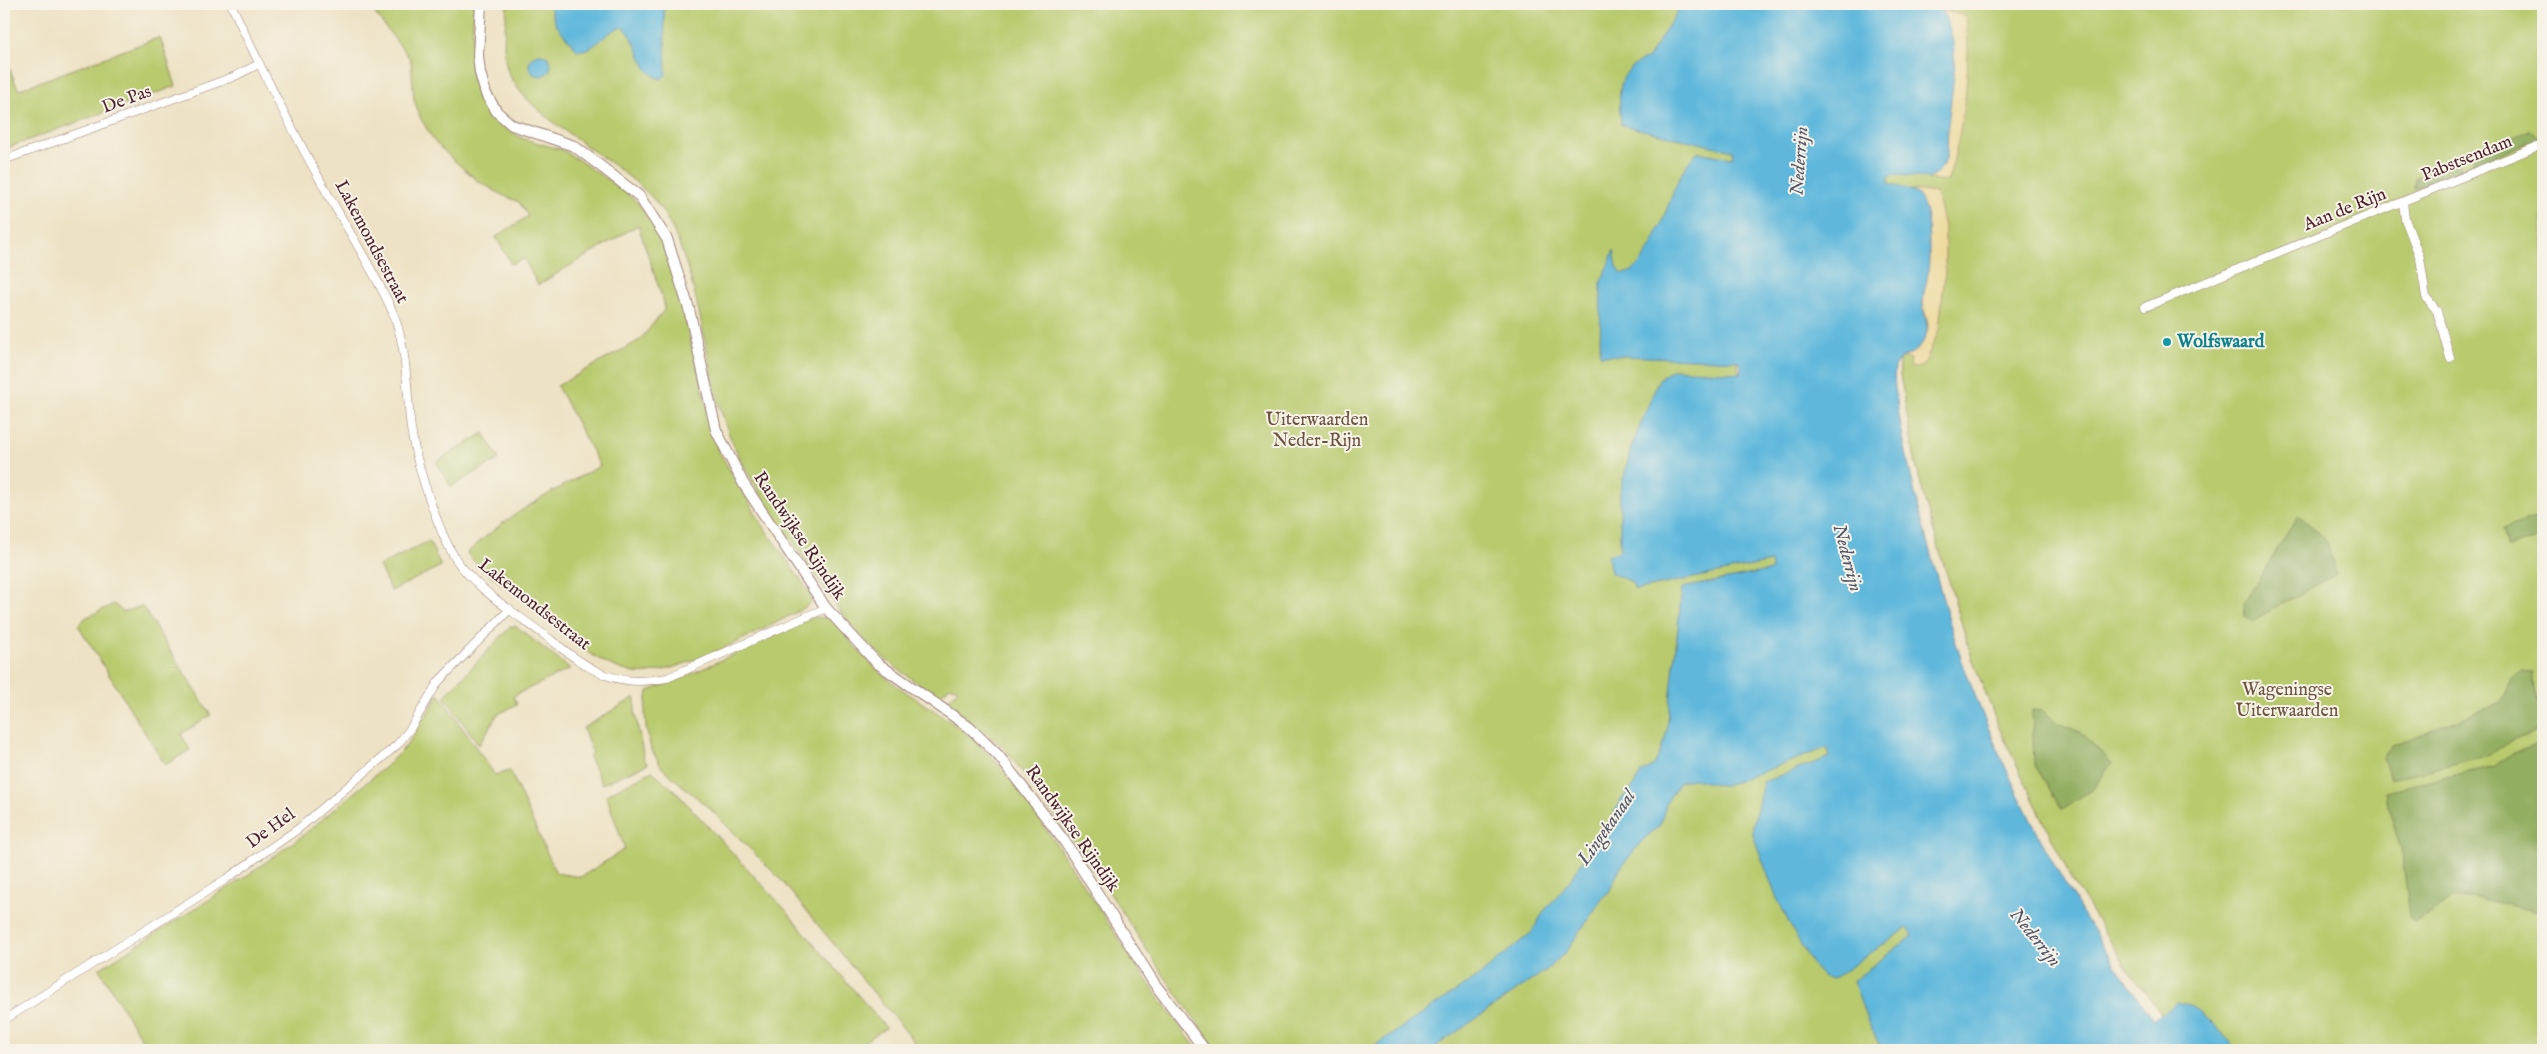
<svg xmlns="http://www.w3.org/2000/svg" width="2547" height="1054" font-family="'IM FELL English',serif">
<rect width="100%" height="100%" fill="#f7f3e8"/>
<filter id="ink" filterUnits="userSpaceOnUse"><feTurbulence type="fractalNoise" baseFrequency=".02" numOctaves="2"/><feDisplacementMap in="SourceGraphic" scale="10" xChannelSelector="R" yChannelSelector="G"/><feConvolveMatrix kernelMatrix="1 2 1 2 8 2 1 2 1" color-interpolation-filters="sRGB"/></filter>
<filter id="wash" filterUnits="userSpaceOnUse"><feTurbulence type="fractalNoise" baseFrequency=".0096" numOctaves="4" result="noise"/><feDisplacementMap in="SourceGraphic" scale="20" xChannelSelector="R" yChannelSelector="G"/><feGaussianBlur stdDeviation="1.12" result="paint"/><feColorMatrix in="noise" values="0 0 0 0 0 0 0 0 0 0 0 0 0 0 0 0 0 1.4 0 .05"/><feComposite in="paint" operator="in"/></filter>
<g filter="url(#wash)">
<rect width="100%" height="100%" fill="#eee2c4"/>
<!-- green -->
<path fill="#b8ca6d" stroke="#81744c" d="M 392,4 L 474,4 L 471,75 L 484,110 L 497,122 L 521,138 L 563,150 L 622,189 L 638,203 L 658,233 L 672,268 L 718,450 L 767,532 L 810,593 L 811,602 L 806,607 C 773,625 668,680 634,673 C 594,664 566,635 536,610 C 514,591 488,577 468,555 L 467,553 C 510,513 549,493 600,466 L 557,386 L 640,340 L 664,310 L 664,303 L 638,225 L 538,285 L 524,259 L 511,264 L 496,237 L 528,216 L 519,202 L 502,195 L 478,181 L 451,158 L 434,141 L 420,117 L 414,100 L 411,60 L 373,11 Z
M 507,4 L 1724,4 L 1734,154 L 1737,360 L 1772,567 L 1830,752 L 1988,1050 L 1217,1050 L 1162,973 L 1094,869 L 1024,774 L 1003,747 L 946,703 L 958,689 L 950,686 L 938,697 C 911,679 883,660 861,636 C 839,613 823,586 805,560 C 770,509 733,461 718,400 C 703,341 693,247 655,201 C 621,160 519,114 507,68 C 501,49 506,24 507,4 Z
M 1904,4 L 2543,4 L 2543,1050 L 2193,1050 L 2164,1013 L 2162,1014 L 2157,1008 L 2124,964 L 2073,882 L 2000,730 L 1972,658 L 1924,498 L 1914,455 L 1900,375 L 1889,178 Z
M 160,37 L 176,86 L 4,149 L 4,63 L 7,62 L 18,89 L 20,89 Z
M 484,433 L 499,459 L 451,487 L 436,462 Z
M 429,541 L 441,566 L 391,591 L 379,566 Z
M 114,604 L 123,612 L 142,606 L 211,715 L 181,734 L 190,750 L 165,765 L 78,625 L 85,618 Z
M 813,617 L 829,618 L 833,620 C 852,644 871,667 896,685 C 928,708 965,727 992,757 C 1018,785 1038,817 1059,848 C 1105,916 1147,986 1198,1050 L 921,1050 L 780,879 L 710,809 L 663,769 L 651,749 L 646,728 L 645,712 L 648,691 L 687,676 Z
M 516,626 L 570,669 L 513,696 L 517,704 L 497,715 L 479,745 L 444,697 L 510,627 Z
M 439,694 L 495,775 L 510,771 L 556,873 L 581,877 L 625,849 L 606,795 L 652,771 L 674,790 L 782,906 L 886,1028 L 851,1050 L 148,1050 L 99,969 L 242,879 L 302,836 L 385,767 L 407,745 Z
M 635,697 L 635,712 L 644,759 L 648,764 L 602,784 L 589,757 L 592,752 L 583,728 Z"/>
<!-- forest -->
<path fill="#92ae60" stroke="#6e6646" d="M 2530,130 L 2538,138 L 2473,165 L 2473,154 Z
M 2456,161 L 2463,169 L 2414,189 L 2416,177 Z
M 2543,515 L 2543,537 L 2507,548 L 2502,529 Z
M 2298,516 L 2304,519 L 2327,542 L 2336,574 L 2252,621 L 2245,617 L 2244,603 Z
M 2522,671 L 2534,672 C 2532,692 2543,708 2543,728 L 2506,744 L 2489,755 L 2390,779 L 2383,757 L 2392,746 L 2500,703 L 2507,695 L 2511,678 Z
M 2032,710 L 2043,711 L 2058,723 L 2080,732 L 2112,763 L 2093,789 L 2062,809 L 2034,764 Z
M 2543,742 L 2543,913 L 2482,899 L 2454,897 L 2415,923 L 2410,916 L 2402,854 L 2388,806 L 2386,791 L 2494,766 L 2512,754 Z"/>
<!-- sand -->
<path fill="#eeda9e" stroke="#9c7c64" d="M 1941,10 L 1966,16 C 1972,70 1963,130 1948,181 L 1929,179 L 1944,165 L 1946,151 L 1946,19 Z
M 1912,190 L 1936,193 L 1945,231 L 1945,272 L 1939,330 L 1924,365 L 1917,368 L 1910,367 L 1911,359 L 1904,358 C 1914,350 1925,341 1928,328 C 1929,320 1922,310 1923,301 C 1925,269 1939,215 1912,190 Z"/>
<!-- water -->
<path fill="#5fb8dc" stroke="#546c84" d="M 549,4 L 664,4 L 666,75 L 661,79 C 638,72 640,40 623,27 C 606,29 595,53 577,50 L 556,25 Z
M 1682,4 L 1905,4 L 1941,10 C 1964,47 1951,88 1948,127 C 1947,139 1949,156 1943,166 C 1940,171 1933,175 1929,179 L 1894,174 L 1889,176 L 1889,183 C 1899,189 1914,187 1921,199 C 1930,215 1930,255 1928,273 C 1927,283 1923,292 1923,301 C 1922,314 1931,325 1925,338 C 1912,366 1890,344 1895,388 C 1903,449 1918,508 1934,567 C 1943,598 1951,631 1962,661 C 2009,790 2073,910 2154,1020 L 2177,1002 C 2205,1007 2219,1031 2237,1050 L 1882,1050 L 1867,1020 L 1853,981 L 1913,935 L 1907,928 L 1833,979 L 1823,977 L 1814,967 L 1793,931 L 1775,894 L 1753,835 L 1753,826 L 1763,782 L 1830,757 L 1828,749 L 1826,748 L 1725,786 L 1693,779 L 1679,782 L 1667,802 L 1660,825 L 1641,842 L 1619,870 L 1609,892 L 1604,896 L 1566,952 L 1548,969 L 1432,1049 L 1368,1050 L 1477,977 L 1532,932 L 1544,911 L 1569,882 L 1576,870 L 1604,835 L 1620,800 L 1630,791 L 1641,773 L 1654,765 L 1660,753 L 1667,731 L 1682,588 L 1772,570 L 1771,562 L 1635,590 L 1632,582 L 1611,573 L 1608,557 L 1608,555 L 1620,551 L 1620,492 L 1631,448 L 1659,379 L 1673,369 L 1740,373 L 1741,366 L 1738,361 L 1600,355 L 1601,282 L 1614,250 L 1617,267 L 1621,273 C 1646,280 1669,199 1678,181 C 1683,170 1689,161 1697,152 L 1732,158 L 1733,151 L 1621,125 C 1619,95 1614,71 1648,58 Z
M529 65a11 11 0 1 1 22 0a11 11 0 1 1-22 0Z"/>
</g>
<g filter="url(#ink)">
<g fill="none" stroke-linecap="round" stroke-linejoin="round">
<defs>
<path id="street" d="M 231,4 C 260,67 291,128 325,189 C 346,227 371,266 390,306 C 407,343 406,380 410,420 C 413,455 439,538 460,565 C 483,594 518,615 547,637 C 589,669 612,689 667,678 L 826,608
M 4,160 L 233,77 L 259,64
M 2403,202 L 2405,219 L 2420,258 L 2426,297 L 2437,311 L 2450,358
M 2145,307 L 2543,144
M 4,1020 L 226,879 L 298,829 L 397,745 L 410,729 L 438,682 L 510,609"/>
<path id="secondary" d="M 481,4 L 478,55 L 480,73 L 486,94 L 497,112 L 512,125 L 574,146 L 603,168 L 639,196 L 667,239 L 689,309 L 716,430 L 743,483 L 826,608 L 877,663 L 969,727 L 998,755 L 1065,842 L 1154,983 L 1205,1050"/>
</defs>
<!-- street casing -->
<use href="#street" stroke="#9c8078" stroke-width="9"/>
<!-- secondary casing -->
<use href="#secondary" stroke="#9c8078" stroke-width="12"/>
<!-- street -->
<use href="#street" stroke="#fff" stroke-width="8"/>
<!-- secondary -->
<use href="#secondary" stroke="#fff" stroke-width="10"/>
</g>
</g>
<!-- markers -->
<circle fill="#0f9aa8" stroke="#f7f3e8" stroke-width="2" cx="2167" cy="342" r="5"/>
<g text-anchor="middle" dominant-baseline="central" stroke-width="4" stroke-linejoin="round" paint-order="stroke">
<!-- street labels -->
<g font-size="18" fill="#4a1f2b" stroke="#f7f3e8">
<text transform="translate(127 100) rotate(-20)">De Pas</text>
<text transform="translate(2467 159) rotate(-22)">Pabstsendam</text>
<text transform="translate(2345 210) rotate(-22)">Aan de Rijn</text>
<text transform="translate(371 242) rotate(62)">Lakemondsestraat</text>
<text transform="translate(799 536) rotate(56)">Randwijkse Rijndijk</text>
<text transform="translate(534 605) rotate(38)">Lakemondsestraat</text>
<text transform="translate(271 829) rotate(-36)">De Hel</text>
<text transform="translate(1072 829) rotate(55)">Randwijkse Rijndijk</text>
</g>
<!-- culture labels -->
<g font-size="18" font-weight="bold" fill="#0d838f" stroke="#f7f3e8" text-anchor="start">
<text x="2177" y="342">Wolfswaard</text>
</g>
<!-- park labels -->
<g font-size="18" fill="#6b523f" stroke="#f7f3e8">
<text x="1317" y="420">Uiterwaarden<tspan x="1317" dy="21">Neder-Rijn</tspan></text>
<text x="2287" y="690">Wageningse<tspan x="2287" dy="21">Uiterwaarden</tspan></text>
</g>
<!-- water labels -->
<g font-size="19" font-style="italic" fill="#515569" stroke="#f7f3e8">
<text transform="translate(1800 161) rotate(-86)">Nederrijn</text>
<text transform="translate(1847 558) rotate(75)">Nederrijn</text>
<text transform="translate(1607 828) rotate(-55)">Lingekanaal</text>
<text transform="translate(2035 938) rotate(51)">Nederrijn</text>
</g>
</g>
<!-- margin -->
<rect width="2547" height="1054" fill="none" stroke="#f7f3e8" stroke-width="20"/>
</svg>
